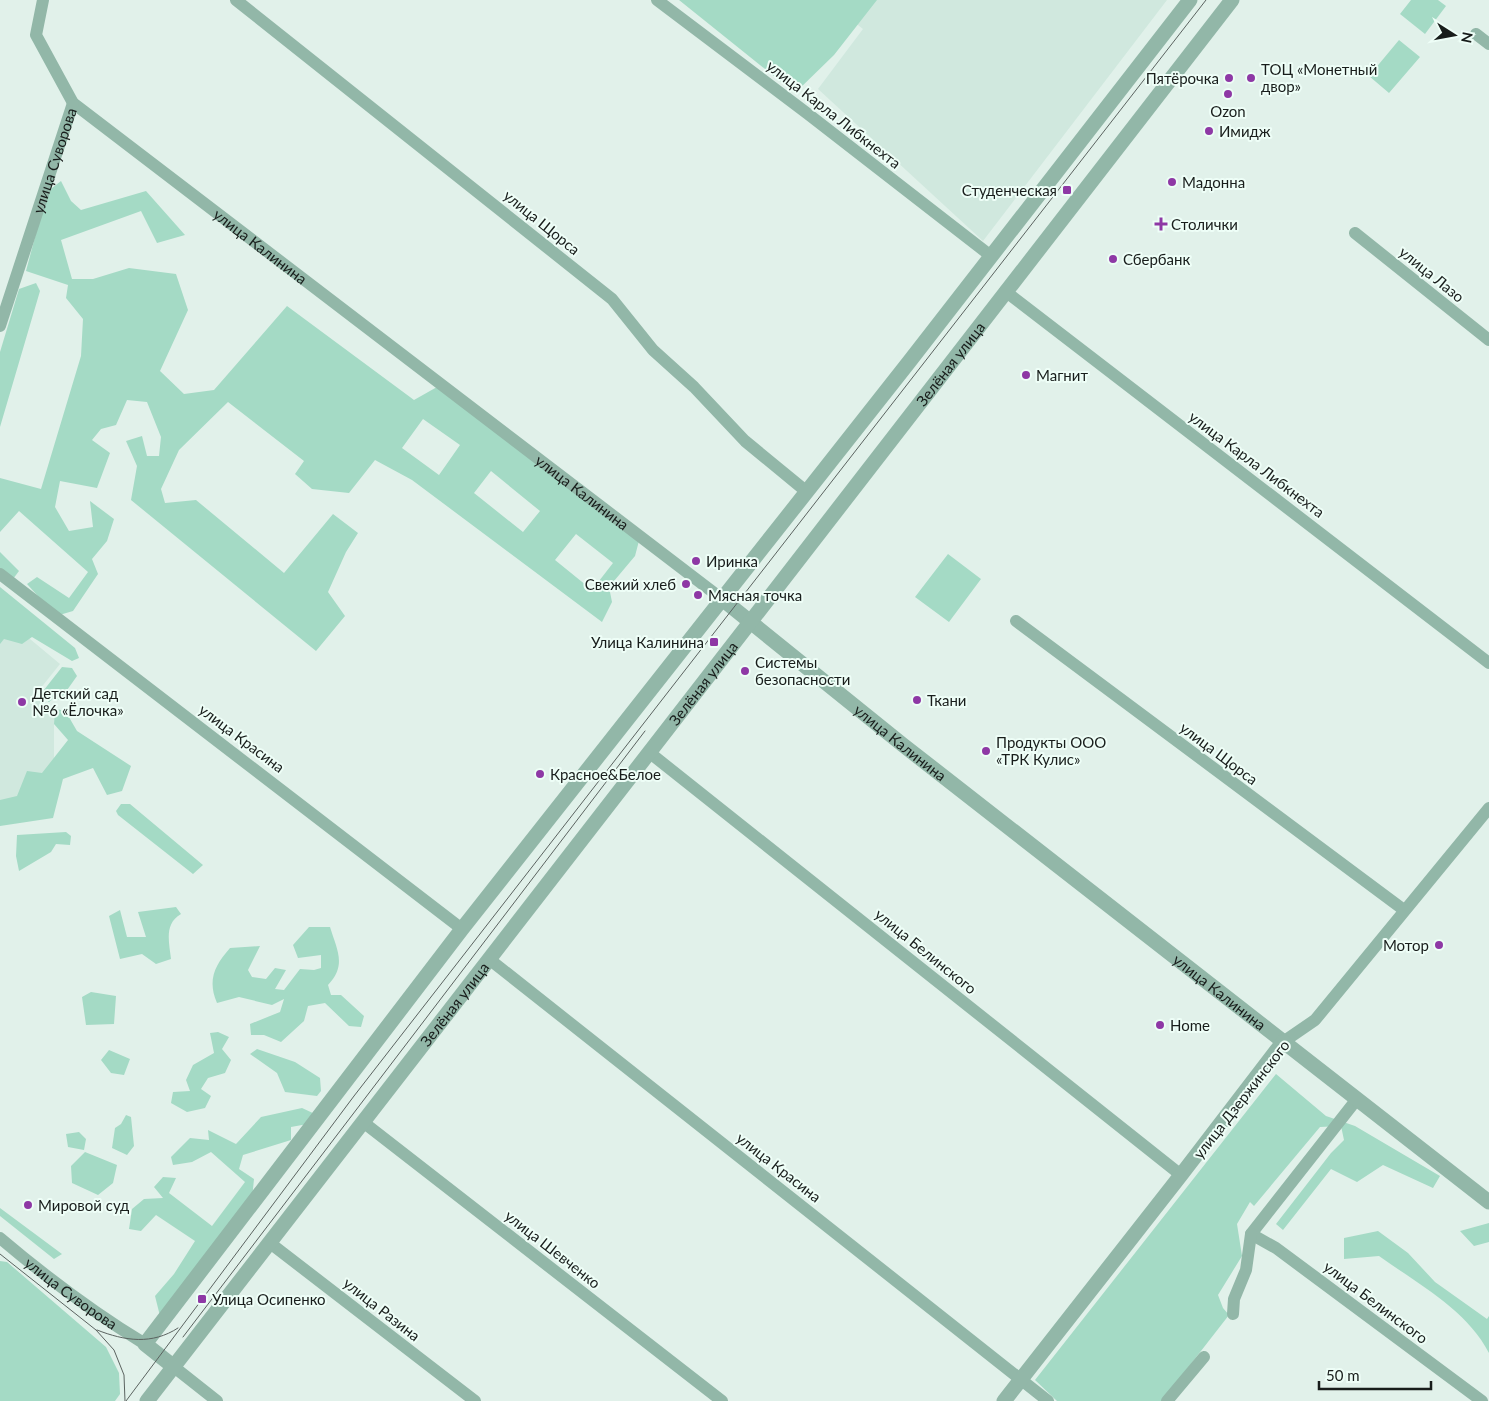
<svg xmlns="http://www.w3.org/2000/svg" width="1489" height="1401" font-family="Lato,sans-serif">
<rect width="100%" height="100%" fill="#e1f1ea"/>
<!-- built -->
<path fill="#d0e8de" d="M 826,0 L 1167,0 L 983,241 L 818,89 L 863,29 Z
M 0,614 L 60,664 L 36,694 L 54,710 L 54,803 L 0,807 Z"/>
<!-- green -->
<path fill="#a4dac5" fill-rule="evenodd" d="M 679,0 L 877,0 L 834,55 L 795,93 Z
M 1411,0 L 1438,0 L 1446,6 L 1425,34 L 1400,14 Z
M 1399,40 L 1420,57 L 1389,93 L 1369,76 Z
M 61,181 L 71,201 L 81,210 L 146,191 L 185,235 L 157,243 L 141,211 L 61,240 L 72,279 L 93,279 L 129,268 L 176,274 L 188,310 L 160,371 L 184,394 L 214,390 L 287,306 L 414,400 L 437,387 L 640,537 L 635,556 L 609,587 L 612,602 L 602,622 L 412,480 L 375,460 L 349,493 L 312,489 L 295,474 L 304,461 L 228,402 L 179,450 L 161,489 L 165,503 L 196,500 L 284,573 L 333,514 L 358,533 L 346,552 L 328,592 L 345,616 L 316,651 L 131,500 L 137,466 L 126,441 L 142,436 L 147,456 L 159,456 L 161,437 L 147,402 L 127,400 L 116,425 L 101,429 L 92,440 L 110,453 L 97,488 L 60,481 L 55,507 L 69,531 L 93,527 L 90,501 L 114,519 L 107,541 L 92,559 L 98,574 L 73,611 L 56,616 L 27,584 L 37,577 L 69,598 L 88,572 L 19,511 L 0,532 L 0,478 L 41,489 L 81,356 L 83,319 L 66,298 L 68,285 L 26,271 L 47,192 ZM 423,419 L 460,445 L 439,475 L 402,448 ZM 491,471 L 540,511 L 523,532 L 474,493 ZM 576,534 L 613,563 L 592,590 L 555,560 Z
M 36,283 L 40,291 L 0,427 L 0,352 L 19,289 Z
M 0,552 L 19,571 L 13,579 L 0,570 Z
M 948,554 L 981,579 L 949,622 L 915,597 Z
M 0,587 L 75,648 L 79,658 L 72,661 L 32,637 L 22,644 L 4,639 L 0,644 Z
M 62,667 L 72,668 L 77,676 L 60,700 L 54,698 L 49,702 L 40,695 Z
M 55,708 L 66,712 L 77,731 L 131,766 L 122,791 L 107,795 L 93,768 L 63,779 L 53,818 L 0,826 L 0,800 L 17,796 L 27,771 L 42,773 L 68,740 L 54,724 Z
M 121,804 L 130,804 L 203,865 L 193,874 L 118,815 L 116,811 Z
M 66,832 L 71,836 L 70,845 L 56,844 L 51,852 L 19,871 L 16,856 L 17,835 Z
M 176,907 L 181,914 C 164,924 169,941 171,959 L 156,964 L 142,954 L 120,959 L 109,916 L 120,910 L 127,937 L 146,937 L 138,912 Z
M 309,927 L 330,927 C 337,950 347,965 328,985 L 331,995 L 341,995 L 364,1016 L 361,1027 L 349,1026 L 325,1003 L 308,1006 L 304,1021 L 281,1042 L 264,1035 L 251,1035 L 250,1024 L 280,1012 L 284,999 L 272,1005 L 239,997 L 217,1003 C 207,980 215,965 230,948 L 260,946 L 248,970 L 252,977 L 266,979 L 275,968 L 286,970 L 275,989 L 284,990 L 300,969 L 314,970 L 321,968 L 321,955 L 298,958 L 293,945 Z
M 91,992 L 116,996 L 114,1024 L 86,1025 L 82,997 Z
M 218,1032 L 229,1037 L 222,1049 L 231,1060 L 225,1073 L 208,1078 L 201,1089 L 211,1096 L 205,1108 L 187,1112 L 171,1103 L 173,1092 L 190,1091 L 186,1080 L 193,1065 L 214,1053 L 210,1033 Z
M 257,1049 L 295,1062 L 320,1078 L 321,1091 L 317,1096 L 285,1092 L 277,1073 L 250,1054 Z
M 109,1050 L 130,1059 L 124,1075 L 111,1073 L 101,1060 Z
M 1276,1074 L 1326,1116 L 1355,1126 L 1440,1176 L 1433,1188 L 1383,1165 L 1357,1182 L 1331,1169 L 1283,1230 L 1276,1224 L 1331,1153 L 1344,1140 L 1341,1126 L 1320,1127 L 1254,1206 L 1250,1202 L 1237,1224 L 1242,1256 L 1218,1295 L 1223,1308 L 1229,1315 L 1162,1401 L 1057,1401 L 1035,1380 Z
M 302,1108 L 315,1114 L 313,1123 L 291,1127 L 291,1140 L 243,1155 L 239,1169 L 254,1179 L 252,1199 L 161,1320 L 155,1296 L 174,1274 L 195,1241 L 156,1215 L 141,1231 L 129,1229 L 132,1209 L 144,1199 L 163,1198 L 154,1187 L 163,1177 L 176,1178 L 169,1193 L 212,1226 L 245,1182 L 211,1152 L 192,1162 L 173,1165 L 171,1157 L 190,1138 L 209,1140 L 208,1130 L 236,1144 L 261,1117 Z
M 126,1115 L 131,1117 L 134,1146 L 127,1155 L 112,1148 L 115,1128 L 121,1124 Z
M 79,1132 L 86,1139 L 84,1150 L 68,1147 L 66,1134 Z
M 85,1152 L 117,1165 L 113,1183 L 98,1195 L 72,1183 L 71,1166 Z
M 0,1208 L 62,1254 L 54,1259 L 0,1216 Z
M 1489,1223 L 1489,1242 L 1474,1246 L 1460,1231 Z
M 1378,1231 L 1408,1253 L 1435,1282 L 1487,1319 L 1489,1316 L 1489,1353 C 1467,1310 1418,1284 1379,1256 L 1344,1259 L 1344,1238 Z
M 0,1261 L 7,1262 L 106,1347 L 119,1373 L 120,1394 L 115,1401 L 0,1401 Z"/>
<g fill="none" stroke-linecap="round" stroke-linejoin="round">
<!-- minor -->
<g stroke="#92b7a8" stroke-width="12">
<path id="s1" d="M 43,0 L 36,35 L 73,103 L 722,599"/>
<path d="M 236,0 L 612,299 L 653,350 L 694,387 L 745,441 L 807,492"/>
<path d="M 657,0 L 808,114 L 991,256"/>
<path d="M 1476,34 L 1489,44"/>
<path d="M 1355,233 L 1489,340"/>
<path d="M 1005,291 L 1489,663"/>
<path id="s2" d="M 0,326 L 73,103"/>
<path d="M 0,574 L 462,929"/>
<path d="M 1016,621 L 1404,910"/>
<path d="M 650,753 L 1181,1175"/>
<path d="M 489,959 L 1048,1401"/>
<path d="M 1283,1042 L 1315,1020 L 1489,808"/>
<path d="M 1357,1099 L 1251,1234 L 1276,1248 L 1482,1401"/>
<path d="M 363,1122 L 722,1401"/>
<path id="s3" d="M 0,1238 C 46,1277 94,1313 145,1344"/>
<path d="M 270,1243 L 475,1401"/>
<path d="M 1233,1314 L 1234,1299 L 1246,1270 L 1251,1234"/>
<path d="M 174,1367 L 217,1401"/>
<path d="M 1167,1401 L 1204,1357"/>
</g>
<!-- tertiary -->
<g stroke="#92b7a8" stroke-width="15">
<path id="s4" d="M 722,599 L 903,745 L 1489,1202"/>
<path d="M 174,1367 L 145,1344 L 462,929 L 909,362 L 1190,0"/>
<path id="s5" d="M 147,1401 L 1232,0"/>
<path d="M 1004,1401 L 1181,1175 L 1283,1042"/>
</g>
<!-- tram -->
<path stroke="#5b6360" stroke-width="1" d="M 0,1254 L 96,1330 L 114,1350 L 124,1375 L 125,1401
M 97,1330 C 125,1341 152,1345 178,1328
M 183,1337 L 645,731
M 126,1401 L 354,1096 L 1206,0"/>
</g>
<!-- markers -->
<g fill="#8e38a5" stroke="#eefef7" stroke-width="2">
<circle cx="1229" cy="78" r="5"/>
<circle cx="1251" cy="78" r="5"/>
<circle cx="1228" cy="94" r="5"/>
<circle cx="1209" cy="131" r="5"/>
<circle cx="1172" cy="182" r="5"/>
<rect x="1062" y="185" width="10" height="10" rx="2.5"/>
<path d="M1158.5 216.5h5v5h5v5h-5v5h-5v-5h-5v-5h5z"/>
<circle cx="1113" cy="259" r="5"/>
<circle cx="1026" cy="375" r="5"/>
<circle cx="696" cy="561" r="5"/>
<circle cx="686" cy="584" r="5"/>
<circle cx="698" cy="595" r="5"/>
<rect x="709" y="637" width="10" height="10" rx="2.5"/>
<circle cx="745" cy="671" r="5"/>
<circle cx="917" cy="700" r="5"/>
<circle cx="22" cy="702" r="5"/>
<circle cx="986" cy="751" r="5"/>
<circle cx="540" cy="774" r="5"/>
<circle cx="1439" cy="945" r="5"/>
<circle cx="1160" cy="1025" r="5"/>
<circle cx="28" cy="1205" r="5"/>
<rect x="197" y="1294" width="10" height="10" rx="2.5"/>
</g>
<g text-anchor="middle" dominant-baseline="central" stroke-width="4" stroke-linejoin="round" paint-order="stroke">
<!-- poi labels -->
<g font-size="15" fill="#181d1b" stroke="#eefef7" text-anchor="start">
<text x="1261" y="69">ТОЦ «Монетный<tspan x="1261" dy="17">двор»</tspan></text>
<text x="1219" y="78" text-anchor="end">Пятёрочка</text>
<text x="1228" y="111" text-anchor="middle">Ozon</text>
<text x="1219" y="131">Имидж</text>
<text x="1182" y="182">Мадонна</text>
<text x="1057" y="190" text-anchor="end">Студенческая</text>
<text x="1171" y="224">Столички</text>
<text x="1123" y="259">Сбербанк</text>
<text x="1036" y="375">Магнит</text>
<text x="706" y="561">Иринка</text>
<text x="676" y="584" text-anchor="end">Свежий хлеб</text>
<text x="708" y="595">Мясная точка</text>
<text x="704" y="642" text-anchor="end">Улица Калинина</text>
<text x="755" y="662">Системы<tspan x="755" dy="17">безопасности</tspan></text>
<text x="32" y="693">Детский сад<tspan x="32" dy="17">№6 «Ёлочка»</tspan></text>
<text x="927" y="700">Ткани</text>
<text x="996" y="742">Продукты ООО<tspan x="996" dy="17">«ТРК Кулис»</tspan></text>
<text x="550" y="774">Красное&amp;Белое</text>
<text x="1429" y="945" text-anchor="end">Мотор</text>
<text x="1170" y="1025">Home</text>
<text x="38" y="1205">Мировой суд</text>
<text x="212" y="1299">Улица Осипенко</text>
</g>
<!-- street labels -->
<g font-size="15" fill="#181d1b" stroke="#eefef7">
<text transform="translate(834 114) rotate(38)">улица Карла Либкнехта</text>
<text stroke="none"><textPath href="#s2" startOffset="174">улица Суворова</textPath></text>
<text transform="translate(542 222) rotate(39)">улица Щорса</text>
<text stroke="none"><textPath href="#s1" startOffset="349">улица Калинина</textPath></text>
<text transform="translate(1432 274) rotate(39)">улица Лазо</text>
<text stroke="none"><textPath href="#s5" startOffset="1312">Зелёная улица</textPath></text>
<text transform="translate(1257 464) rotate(37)">улица Карла Либкнехта</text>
<text stroke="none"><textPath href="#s1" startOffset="754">улица Калинина</textPath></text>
<text stroke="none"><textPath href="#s5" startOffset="908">Зелёная улица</textPath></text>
<text transform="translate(242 738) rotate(37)">улица Красина</text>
<text stroke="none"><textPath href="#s4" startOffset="229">улица Калинина</textPath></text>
<text transform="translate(1219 753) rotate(37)">улица Щорса</text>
<text transform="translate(926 951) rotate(39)">улица Белинского</text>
<text stroke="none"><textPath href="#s4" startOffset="634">улица Калинина</textPath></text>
<text stroke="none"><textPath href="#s5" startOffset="502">Зелёная улица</textPath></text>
<text transform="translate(1241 1099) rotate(-52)">улица Дзержинского</text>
<text transform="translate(779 1167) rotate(38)">улица Красина</text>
<text transform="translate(553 1249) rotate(38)">улица Шевченко</text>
<text stroke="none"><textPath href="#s3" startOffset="90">улица Суворова</textPath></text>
<text transform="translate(1376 1302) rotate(37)">улица Белинского</text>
<text transform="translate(382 1309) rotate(38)">улица Разина</text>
</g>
</g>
<!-- north arrow -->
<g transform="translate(1454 35) rotate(101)" stroke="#eefef7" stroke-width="4" paint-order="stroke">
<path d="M0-4L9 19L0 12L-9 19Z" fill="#181d1b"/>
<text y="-8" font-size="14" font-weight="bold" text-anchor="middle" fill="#181d1b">N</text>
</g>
<!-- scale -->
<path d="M1319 1381v8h112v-8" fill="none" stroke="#181d1b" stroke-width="2.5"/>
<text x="1326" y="1381" font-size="15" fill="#181d1b" stroke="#eefef7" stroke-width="4" paint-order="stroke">50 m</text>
</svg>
